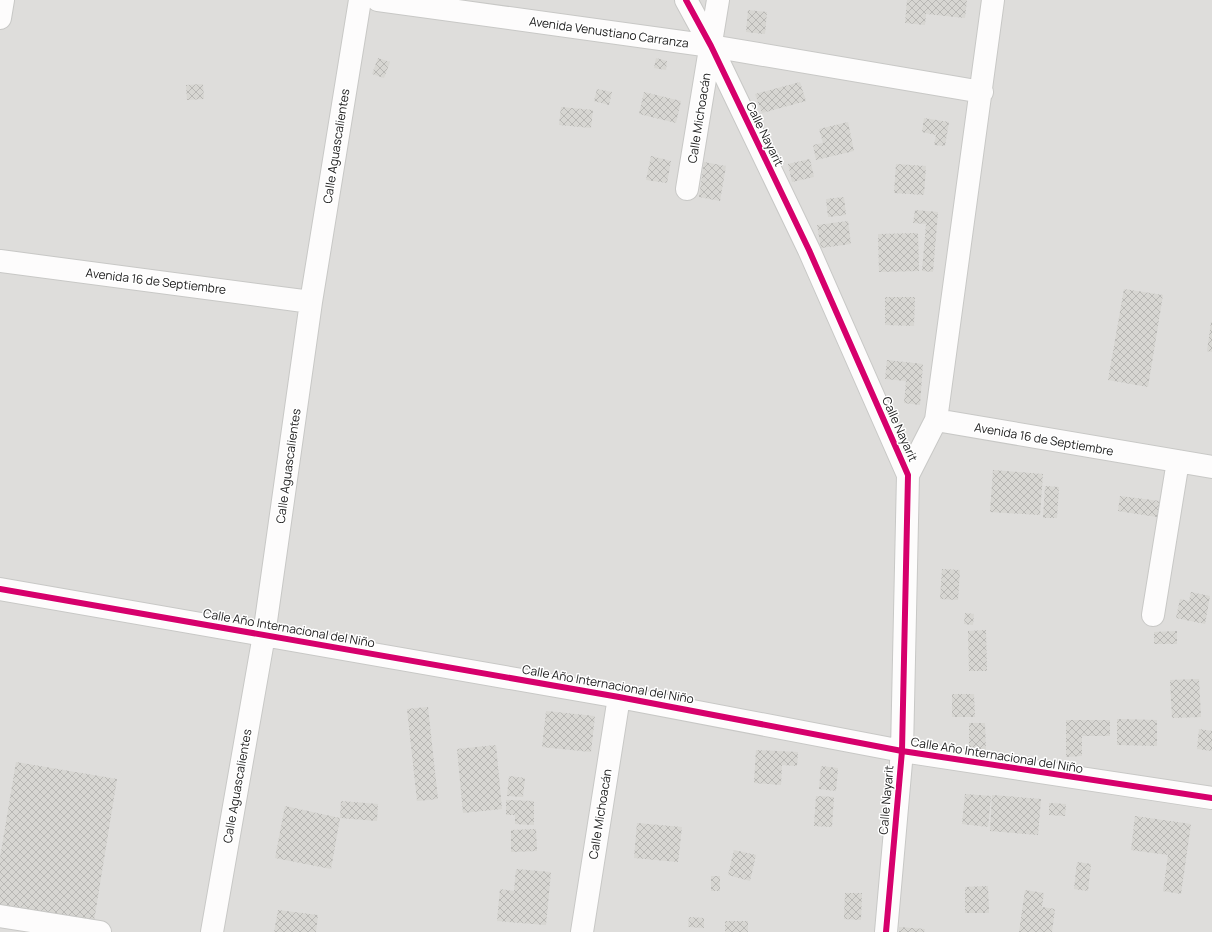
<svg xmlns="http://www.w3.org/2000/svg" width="1212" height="932" font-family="Manrope,sans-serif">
<defs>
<pattern id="building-cross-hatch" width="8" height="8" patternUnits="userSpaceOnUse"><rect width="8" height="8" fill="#d7d6d2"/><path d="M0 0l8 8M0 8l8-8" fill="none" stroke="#b8b7b4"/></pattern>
</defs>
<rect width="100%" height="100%" fill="#efeeea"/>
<!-- residential -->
<path fill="#dedddb" d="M 0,0 L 1212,0 L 1212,932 L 0,932 Z"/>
<!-- building -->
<path fill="url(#building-cross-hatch)" d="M 907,0 L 967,0 L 965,18 L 926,14 L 925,25 L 905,23 Z
M 748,10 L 767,12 L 765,34 L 746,32 Z
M 378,58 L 390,62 L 384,78 L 372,74 Z
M 656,58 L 667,61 L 666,70 L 654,68 Z
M 800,82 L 806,101 L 762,113 L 755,94 Z
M 203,84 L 204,99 L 187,100 L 186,85 Z
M 597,89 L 612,92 L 609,105 L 594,101 Z
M 644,92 L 681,101 L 676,123 L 639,114 Z
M 561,107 L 593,110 L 591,128 L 559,125 Z
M 924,118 L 949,122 L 945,146 L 934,145 L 936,135 L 922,132 Z
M 848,122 L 854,151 L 816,160 L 813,145 L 823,143 L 819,129 Z
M 651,156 L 671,161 L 667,183 L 646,180 Z
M 810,159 L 814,177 L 792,182 L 788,164 Z
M 704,162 L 726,166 L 720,201 L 699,197 Z
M 896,164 L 926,166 L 924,195 L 894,193 Z
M 844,197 L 846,215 L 828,217 L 826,199 Z
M 915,210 L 938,212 L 933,272 L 922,271 L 926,224 L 913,223 Z
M 848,221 L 851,244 L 821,248 L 817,225 Z
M 918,233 L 919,271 L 879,272 L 878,234 Z
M 1124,289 L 1163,295 L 1148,387 L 1108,380 Z
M 885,297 L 915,297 L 914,326 L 885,325 Z
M 1211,322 L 1212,322 L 1212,352 L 1207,351 Z
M 887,360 L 923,364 L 920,405 L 904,403 L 906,381 L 885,379 Z
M 993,470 L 1043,474 L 1040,515 L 990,512 Z
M 1045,486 L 1059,487 L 1057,518 L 1043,518 Z
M 1120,496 L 1160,501 L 1157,517 L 1118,511 Z
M 942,569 L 960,570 L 958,600 L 940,599 Z
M 1191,592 L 1210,596 L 1205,624 L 1176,618 L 1180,599 L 1189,601 Z
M 965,613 L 974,614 L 973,625 L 964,624 Z
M 986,630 L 987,671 L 969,671 L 968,631 Z
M 1177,631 L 1177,644 L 1154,644 L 1154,632 Z
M 1199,679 L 1201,717 L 1172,718 L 1170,680 Z
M 952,694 L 974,694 L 975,717 L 952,717 Z
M 428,707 L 438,799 L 417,801 L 407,709 Z
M 546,711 L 595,716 L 591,752 L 542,747 Z
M 1117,719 L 1157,720 L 1157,746 L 1117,745 Z
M 1066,720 L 1110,720 L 1110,736 L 1082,736 L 1082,756 L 1066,757 Z
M 969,723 L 985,723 L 986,751 L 969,751 Z
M 1199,729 L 1212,731 L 1212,751 L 1197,749 Z
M 496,745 L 502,809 L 463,813 L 457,749 Z
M 756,750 L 798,752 L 797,766 L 782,765 L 781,785 L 754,783 Z
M 16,762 L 117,779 L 94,921 L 0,905 L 0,858 Z
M 821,766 L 838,768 L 836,791 L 819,789 Z
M 509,776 L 525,778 L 523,797 L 507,796 Z
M 965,794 L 991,796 L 988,827 L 962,824 Z
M 992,795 L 1041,799 L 1038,835 L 990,831 Z
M 816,796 L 834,797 L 832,827 L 814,826 Z
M 506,800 L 534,801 L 534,825 L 515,824 L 515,815 L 506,815 Z
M 341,801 L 378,804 L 377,821 L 340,818 Z
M 1049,803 L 1066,804 L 1065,816 L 1049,815 Z
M 285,806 L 340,818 L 331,869 L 275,858 Z
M 1135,816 L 1191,824 L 1181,894 L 1163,891 L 1168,855 L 1131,850 Z
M 637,823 L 682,827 L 678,862 L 634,858 Z
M 536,829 L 537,851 L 511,852 L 511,830 Z
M 734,850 L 756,855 L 750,881 L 728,875 Z
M 1077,862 L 1091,864 L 1088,891 L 1074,889 Z
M 516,869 L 551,872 L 546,925 L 497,921 L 500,889 L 514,891 Z
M 711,876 L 720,876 L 720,891 L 711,891 Z
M 988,886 L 989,913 L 965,913 L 965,887 Z
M 1025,890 L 1044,893 L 1042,907 L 1055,909 L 1052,932 L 1019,932 Z
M 845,893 L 862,893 L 861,920 L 844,919 Z
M 278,910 L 318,915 L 316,932 L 274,932 Z
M 689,917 L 704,918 L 704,928 L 688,927 Z
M 725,921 L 748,921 L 748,932 L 725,932 Z
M 899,927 L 925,929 L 924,932 L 899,932 Z"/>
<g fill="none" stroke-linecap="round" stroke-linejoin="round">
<defs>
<path id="minor" d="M 378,0 L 711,46 L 982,92
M 686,0 L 711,46 L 809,250 L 908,475 L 902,751 L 886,932
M 0,18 L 3,0
M 687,189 L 718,0
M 0,261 L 311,302
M 936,420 L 1212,467
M 908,475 L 936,420 L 993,0
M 0,589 L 619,697 L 902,751 L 1212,798
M 1153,615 L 1178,461
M 0,916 L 100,932
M 212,932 L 264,635 L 311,302 L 360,0
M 582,932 L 619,697"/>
</defs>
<!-- minor casing -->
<use href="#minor" stroke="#c8c8c6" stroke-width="24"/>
<!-- minor -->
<use href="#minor" stroke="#fdfcfc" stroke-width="22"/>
<defs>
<path id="cycleway" d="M 686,0 L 711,46 L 809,250 L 908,475 L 902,751 L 886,932
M 0,589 L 619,697 L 902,751 L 1212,798"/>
</defs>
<!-- cycleway casing -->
<use href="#cycleway" stroke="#fff" stroke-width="8"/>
<!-- cycleway -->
<use href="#cycleway" stroke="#d6006c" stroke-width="6"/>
</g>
<g text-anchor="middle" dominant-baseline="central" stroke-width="3" stroke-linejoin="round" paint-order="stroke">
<!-- street labels -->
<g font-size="12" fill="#212121" stroke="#fff">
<text transform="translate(609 32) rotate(8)">Avenida Venustiano Carranza</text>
<text transform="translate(699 118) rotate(-81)">Calle Michoacán</text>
<text transform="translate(765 134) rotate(64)">Calle Nayarit</text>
<text transform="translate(336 146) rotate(-81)">Calle Aguascalientes</text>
<text transform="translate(156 281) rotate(7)">Avenida 16 de Septiembre</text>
<text transform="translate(900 429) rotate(66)">Calle Nayarit</text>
<text transform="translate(1044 439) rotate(10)">Avenida 16 de Septiembre</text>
<text transform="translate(288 466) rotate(-82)">Calle Aguascalientes</text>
<text transform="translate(289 628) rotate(10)">Calle Año Internacional del Niño</text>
<text transform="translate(608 684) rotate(10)">Calle Año Internacional del Niño</text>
<text transform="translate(997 755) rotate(9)">Calle Año Internacional del Niño</text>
<text transform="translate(237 786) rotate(-80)">Calle Aguascalientes</text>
<text transform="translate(886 800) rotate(-85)">Calle Nayarit</text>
<text transform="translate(600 814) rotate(-81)">Calle Michoacán</text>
</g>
</g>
</svg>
